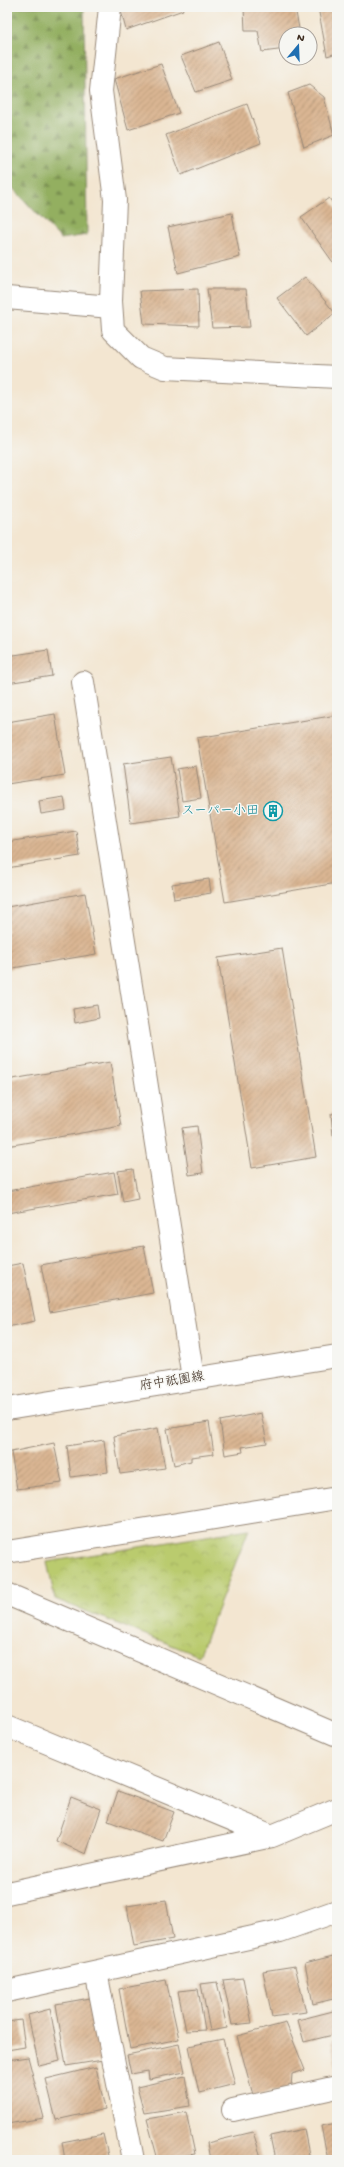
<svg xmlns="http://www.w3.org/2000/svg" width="344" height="2167" font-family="'Gochi Hand','Klee One',sans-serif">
<defs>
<pattern id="forest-firs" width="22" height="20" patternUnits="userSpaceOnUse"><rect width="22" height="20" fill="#93af61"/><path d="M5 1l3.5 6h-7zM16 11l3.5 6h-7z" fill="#798f4f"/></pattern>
<pattern id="park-crowns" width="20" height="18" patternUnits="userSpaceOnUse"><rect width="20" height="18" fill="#bacb6e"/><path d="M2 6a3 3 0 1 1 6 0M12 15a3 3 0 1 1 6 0" fill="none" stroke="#a1ae5f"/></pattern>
<pattern id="building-hatch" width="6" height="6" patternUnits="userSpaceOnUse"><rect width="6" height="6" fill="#dab693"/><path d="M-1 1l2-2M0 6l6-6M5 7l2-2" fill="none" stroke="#b29477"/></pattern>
</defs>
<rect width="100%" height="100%" fill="#f6f6f2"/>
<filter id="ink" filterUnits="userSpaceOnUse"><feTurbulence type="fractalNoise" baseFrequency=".025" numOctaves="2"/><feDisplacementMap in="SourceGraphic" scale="8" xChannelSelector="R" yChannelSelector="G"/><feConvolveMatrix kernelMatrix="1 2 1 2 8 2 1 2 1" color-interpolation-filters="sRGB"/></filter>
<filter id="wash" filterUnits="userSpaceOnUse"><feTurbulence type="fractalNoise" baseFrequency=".012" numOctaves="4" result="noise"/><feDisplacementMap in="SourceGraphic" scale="16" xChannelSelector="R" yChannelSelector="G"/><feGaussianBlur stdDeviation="0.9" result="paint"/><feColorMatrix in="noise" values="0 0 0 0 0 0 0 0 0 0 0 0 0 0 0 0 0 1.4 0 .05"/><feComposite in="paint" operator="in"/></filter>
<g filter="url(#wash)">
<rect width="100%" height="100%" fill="#f3e6d1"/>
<!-- forest -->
<path fill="url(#forest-firs)" stroke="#676c40" d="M 7,7 L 84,7 L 87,235 L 61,239 L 7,182 Z"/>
<!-- park -->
<path fill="url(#park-crowns)" stroke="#7a7a46" d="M 249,1529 L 199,1656 L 55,1599 L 47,1562 Z"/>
<g id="blocks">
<!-- building -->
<path fill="url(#building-hatch)" d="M 120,7 L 182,7 L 183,10 L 126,30 Z
M 253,7 L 295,7 L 300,34 L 286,34 L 286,49 L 262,52 L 258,31 L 245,31 L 244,8 Z
M 318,7 L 334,7 L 337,24 L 337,53 L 327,56 Z
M 219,42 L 232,80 L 196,92 L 181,56 Z
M 161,64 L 179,113 L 128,130 L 114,79 Z
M 309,85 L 324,97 L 334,135 L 304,147 L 288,93 Z
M 247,104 L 261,143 L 181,175 L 166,135 Z
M 329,198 L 337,209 L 337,268 L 301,217 Z
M 232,213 L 240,257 L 178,273 L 168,227 Z
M 305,277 L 335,313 L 306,336 L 277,298 Z
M 198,289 L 199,326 L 144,324 L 140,291 Z
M 207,289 L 246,289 L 250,327 L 212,328 Z
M 48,650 L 52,676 L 7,683 L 7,656 Z
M 55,714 L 65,775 L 7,784 L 7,722 Z
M 337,715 L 337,883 L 225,902 L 197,738 Z
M 171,757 L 180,816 L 131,823 L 123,764 Z
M 196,766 L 201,798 L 182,801 L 177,769 Z
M 64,797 L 66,810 L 41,814 L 39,801 Z
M 76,831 L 80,856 L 7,868 L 7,842 Z
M 209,879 L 211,893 L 174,899 L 172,884 Z
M 85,893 L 96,954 L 7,969 L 7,907 Z
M 282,948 L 316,1157 L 252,1168 L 218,958 Z
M 97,1005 L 99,1018 L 75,1023 L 73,1009 Z
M 110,1062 L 121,1126 L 7,1146 L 7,1080 Z
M 337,1113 L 337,1135 L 333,1136 L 331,1114 Z
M 197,1126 L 203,1173 L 189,1175 L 182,1128 Z
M 133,1169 L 138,1199 L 123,1202 L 118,1171 Z
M 114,1172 L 118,1194 L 7,1213 L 7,1191 Z
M 144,1246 L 153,1293 L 50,1312 L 41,1265 Z
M 23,1263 L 35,1321 L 7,1327 L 7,1266 Z
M 261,1413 L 267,1443 L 242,1447 L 243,1452 L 225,1455 L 220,1421 Z
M 209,1422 L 214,1454 L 191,1457 L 191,1461 L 174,1465 L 167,1429 Z
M 158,1428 L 165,1468 L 120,1474 L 114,1436 Z
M 104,1440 L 108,1472 L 71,1477 L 67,1446 Z
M 54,1443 L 62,1483 L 17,1489 L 11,1452 Z
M 118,1791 L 174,1812 L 163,1841 L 108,1821 Z
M 71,1797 L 101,1809 L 86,1854 L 56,1841 Z
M 166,1900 L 173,1939 L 134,1946 L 127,1906 Z
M 337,1955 L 337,1998 L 313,2004 L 305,1963 Z
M 295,1966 L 306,2012 L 272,2017 L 263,1971 Z
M 243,1978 L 252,2023 L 232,2025 L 223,1980 Z
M 166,1980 L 179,2039 L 130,2049 L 119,1989 Z
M 217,1982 L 227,2028 L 210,2031 L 201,1984 Z
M 198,1989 L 205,2030 L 186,2031 L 178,1991 Z
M 90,1998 L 103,2060 L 66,2066 L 56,2004 Z
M 50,2009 L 60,2061 L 39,2066 L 28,2015 Z
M 337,2010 L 337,2034 L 304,2042 L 298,2020 Z
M 21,2020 L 25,2047 L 7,2050 L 7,2022 Z
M 286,2023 L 305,2070 L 292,2074 L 291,2088 L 253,2095 L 237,2036 Z
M 223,2039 L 235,2084 L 199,2093 L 189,2046 Z
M 337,2040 L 337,2066 L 336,2067 L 331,2042 Z
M 179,2044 L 185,2072 L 149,2079 L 148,2071 L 131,2074 L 127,2055 Z
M 28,2057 L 44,2118 L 7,2124 L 7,2060 Z
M 96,2067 L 105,2109 L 56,2120 L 46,2079 Z
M 185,2076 L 190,2106 L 144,2113 L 137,2087 Z
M 186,2112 L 195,2154 L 158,2160 L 147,2119 Z
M 337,2123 L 337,2160 L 328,2160 L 321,2126 Z
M 304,2129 L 310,2160 L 275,2160 L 270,2136 Z
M 253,2132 L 262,2160 L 210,2160 L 207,2143 Z
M 103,2134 L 109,2160 L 65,2160 L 62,2142 Z"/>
</g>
</g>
<g filter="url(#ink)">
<use href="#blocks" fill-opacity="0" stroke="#978878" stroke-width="1"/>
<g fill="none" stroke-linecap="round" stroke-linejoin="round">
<defs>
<path id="minor" d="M 110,7 L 101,91 L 115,200 L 111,301 L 113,330 L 141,358 L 165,368 L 337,377
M 7,298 L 111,307
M 83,682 L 193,1378
M 7,1552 L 337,1498
M 7,1594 L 337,1735
M 7,1726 L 272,1836
M 7,1893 L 272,1836 L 337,1809
M 96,1972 L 133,2160
M 7,1991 L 280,1931 L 337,1911
M 233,2110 L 337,2087"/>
<path id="major" d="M 7,1409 L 337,1356"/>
</defs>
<!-- minor casing -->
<use href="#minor" stroke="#978878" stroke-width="24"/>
<!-- major casing -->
<use href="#major" stroke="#978878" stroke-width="24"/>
<!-- minor -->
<use href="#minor" stroke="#fff" stroke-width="22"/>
<!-- major -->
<use href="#major" stroke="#fff" stroke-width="22"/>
</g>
</g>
<!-- icons -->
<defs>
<symbol id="building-ring" viewBox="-11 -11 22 22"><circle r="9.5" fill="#f6f6f2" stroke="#0f9aa8" stroke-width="1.5"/><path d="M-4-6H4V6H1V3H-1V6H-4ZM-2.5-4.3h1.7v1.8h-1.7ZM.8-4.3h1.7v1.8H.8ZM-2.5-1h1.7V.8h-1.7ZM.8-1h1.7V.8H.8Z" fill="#0f9aa8"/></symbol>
</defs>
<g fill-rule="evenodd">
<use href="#building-ring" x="262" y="800" width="22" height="22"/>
</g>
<g text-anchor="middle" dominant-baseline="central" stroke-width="3" stroke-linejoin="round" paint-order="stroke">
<!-- culture labels -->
<g font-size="13" fill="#0d838f" stroke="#f6f6f2" text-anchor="end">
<text x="259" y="811">スーパー小田</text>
</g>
<!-- street labels -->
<g font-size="13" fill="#3b2a1e" stroke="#f6f6f2">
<text transform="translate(172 1382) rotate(-9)">府中祇園線</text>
</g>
</g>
<!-- margin -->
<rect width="344" height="2167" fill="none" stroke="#f6f6f2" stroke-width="24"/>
<!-- north arrow -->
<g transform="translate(298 46) rotate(19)"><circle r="19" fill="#f6f6f2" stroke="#aba49d"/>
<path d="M0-3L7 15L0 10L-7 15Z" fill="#1f6fb2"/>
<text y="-6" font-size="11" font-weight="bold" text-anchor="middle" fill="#3b2a1e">N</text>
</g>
</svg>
